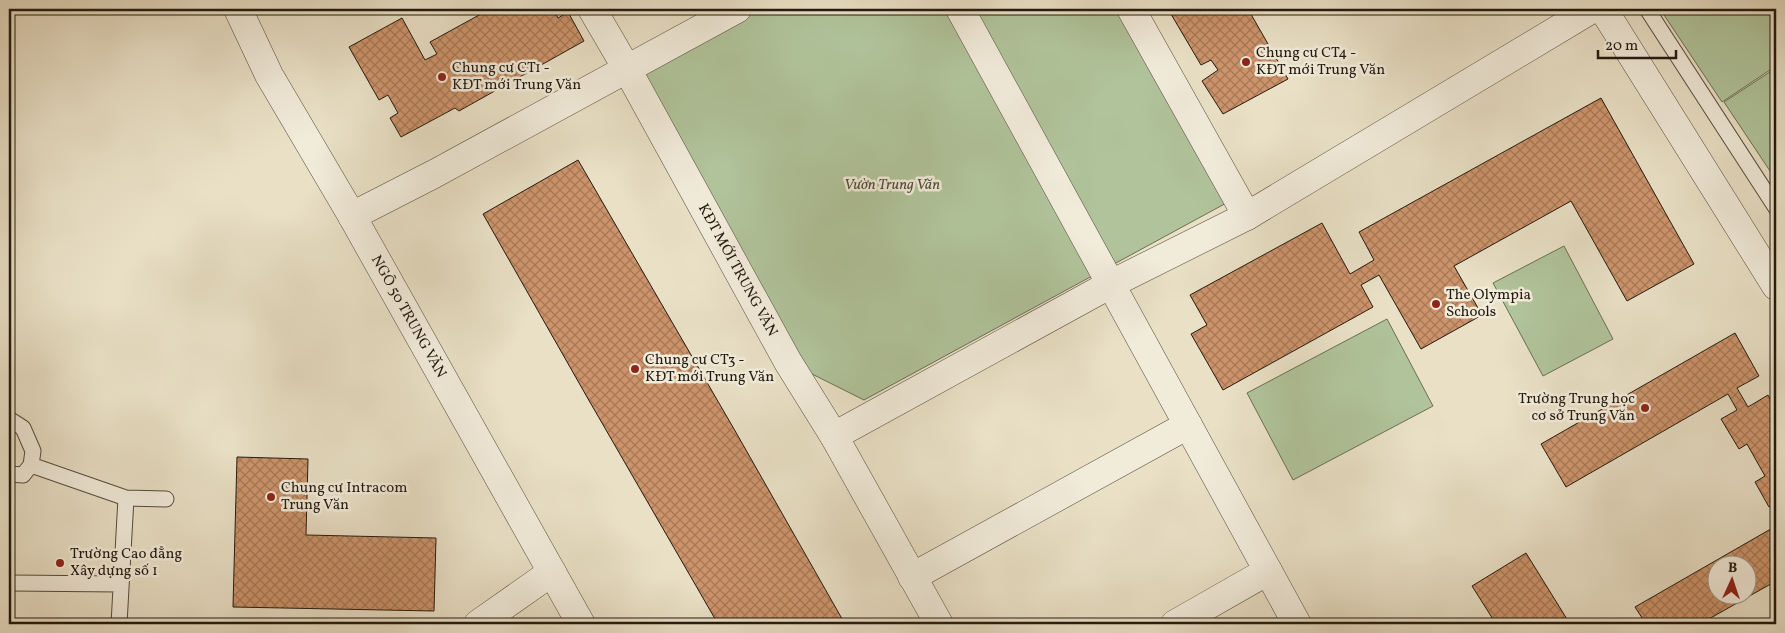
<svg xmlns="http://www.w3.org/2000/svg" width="1785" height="633" font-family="Vollkorn,serif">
<defs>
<pattern id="building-cross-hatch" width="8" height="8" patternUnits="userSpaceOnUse" patternTransform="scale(1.25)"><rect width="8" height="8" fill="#cd946b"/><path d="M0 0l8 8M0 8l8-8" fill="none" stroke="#a67857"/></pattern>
</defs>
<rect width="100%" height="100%" fill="#e9e0c6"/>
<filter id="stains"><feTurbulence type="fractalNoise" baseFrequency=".004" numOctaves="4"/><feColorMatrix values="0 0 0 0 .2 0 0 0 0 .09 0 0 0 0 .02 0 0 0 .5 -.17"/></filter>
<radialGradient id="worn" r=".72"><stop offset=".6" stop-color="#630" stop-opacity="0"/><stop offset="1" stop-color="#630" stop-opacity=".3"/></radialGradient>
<!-- green -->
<path fill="#b0c39a" stroke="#6a6e55" d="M 736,9 L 1127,9 L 1230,201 L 864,400 L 788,362 L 627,69 Z
M 1660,9 L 1776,9 L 1776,66 L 1722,102 Z
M 1776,68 L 1776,180 L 1724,102 Z
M 1564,246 L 1613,339 L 1543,376 L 1493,283 Z
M 1387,319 L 1433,406 L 1293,480 L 1247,393 Z"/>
<!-- building -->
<path fill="url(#building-cross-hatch)" stroke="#241a10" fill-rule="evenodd" d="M 490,9 L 555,9 L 554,10 L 558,18 L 568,12 L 584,41 L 459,111 L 455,108 L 401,137 L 390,118 L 398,113 L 388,95 L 379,100 L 349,47 L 402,18 L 425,60 L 437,54 L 430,42 Z
M 1168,9 L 1228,9 L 1231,15 L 1240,9 L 1248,9 L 1288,79 L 1223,114 L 1202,81 L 1218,70 L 1211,60 L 1201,65 Z
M 1601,98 L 1694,264 L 1627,301 L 1571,201 L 1454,266 L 1482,315 L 1421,349 L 1379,275 L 1361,285 L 1373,307 L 1223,390 L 1191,334 L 1207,325 L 1190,295 L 1322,223 L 1350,274 L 1374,260 L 1359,232 Z
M 578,160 L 734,429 L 845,624 L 718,624 L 587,397 L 483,214 Z
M 1735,333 L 1759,376 L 1737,388 L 1748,407 L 1768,395 L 1776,410 L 1776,503 L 1769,507 L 1755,482 L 1765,476 L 1747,444 L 1739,449 L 1721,419 L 1737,410 L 1728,394 L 1566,487 L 1541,444 Z
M 237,457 L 308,459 L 306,535 L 436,538 L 434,611 L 233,607 Z
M 1776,526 L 1776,581 L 1700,624 L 1646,624 L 1635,607 ZM 1718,566 L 1748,566 L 1748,596 L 1718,596 Z
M 1526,553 L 1570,624 L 1496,624 L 1472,586 Z"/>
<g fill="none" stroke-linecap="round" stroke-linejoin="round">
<defs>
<path id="service" d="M 1647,9 L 1776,208
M 9,419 L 23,428 L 33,451 L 31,465 L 23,475 L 9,474
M 31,465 L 126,498 L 119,624
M 126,498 L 166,499
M 9,583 L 120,584"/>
<g id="minor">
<path id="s1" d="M 238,9 L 269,75 L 352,216 L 581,624"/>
<path id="s2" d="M 592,9 L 627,69 L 788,362 L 834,436 L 939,624"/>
<path d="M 960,9 L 1297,624"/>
<path d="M 1131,9 L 1247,216"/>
<path d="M 1603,9 L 1776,286"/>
<path d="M 352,216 L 434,174 L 737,9"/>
<path d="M 834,436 L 1111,284 L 1247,216 L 1592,9"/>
<path d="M 912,577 L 1188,425"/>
<path d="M 478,624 L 552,572"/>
<path d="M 1175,624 L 1268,571"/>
</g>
</defs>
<!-- service casing -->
<use href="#service" stroke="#554c3e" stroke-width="17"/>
<!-- minor casing -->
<use href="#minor" stroke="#554c3e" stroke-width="29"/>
<!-- service -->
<use href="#service" stroke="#f1ebda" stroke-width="15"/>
<!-- minor -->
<use href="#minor" stroke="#f1ebda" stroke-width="28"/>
</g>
<!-- markers -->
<g fill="#8f2418" stroke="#f1ebda" stroke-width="2">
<circle cx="1246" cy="62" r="5"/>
<circle cx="442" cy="77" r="5"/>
<circle cx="1436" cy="304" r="5"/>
<circle cx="635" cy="369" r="5"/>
<circle cx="1645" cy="408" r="5"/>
<circle cx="271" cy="497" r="5"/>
<circle cx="60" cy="563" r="5"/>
</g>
<g text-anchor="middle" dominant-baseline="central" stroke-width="5" stroke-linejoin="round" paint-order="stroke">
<!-- poi labels -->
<g font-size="15" fill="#241a10" stroke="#f1ebda" text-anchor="start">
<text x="1256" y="53">Chung cư CT4 -<tspan x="1256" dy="17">KĐT mới Trung Văn</tspan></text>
<text x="452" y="68">Chung cư CT1 -<tspan x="452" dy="17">KĐT mới Trung Văn</tspan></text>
<text x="1446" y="295">The Olympia<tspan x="1446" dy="17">Schools</tspan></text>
<text x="645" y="360">Chung cư CT3 -<tspan x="645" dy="17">KĐT mới Trung Văn</tspan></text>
<text x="1635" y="399" text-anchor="end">Trường Trung học<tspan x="1635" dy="17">cơ sở Trung Văn</tspan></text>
<text x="281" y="488">Chung cư Intracom<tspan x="281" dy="17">Trung Văn</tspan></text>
<text x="70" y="554">Trường Cao đẳng<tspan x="70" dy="17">Xây dựng số 1</tspan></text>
</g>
<!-- park labels -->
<g font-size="15" font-style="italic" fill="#4e4d39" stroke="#f1ebda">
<text x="892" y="185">Vườn Trung Văn</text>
</g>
<!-- street labels -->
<g font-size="15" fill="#241a10" stroke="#f1ebda">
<text stroke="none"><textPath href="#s2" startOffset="299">KĐT MỚI TRUNG VĂN</textPath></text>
<text stroke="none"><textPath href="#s1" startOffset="352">NGÕ 50 TRUNG VĂN</textPath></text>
</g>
</g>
<!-- margin -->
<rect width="1785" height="633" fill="none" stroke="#e9e0c6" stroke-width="30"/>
<rect x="10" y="10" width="1765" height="613" fill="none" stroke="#241a10" stroke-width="2.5"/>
<rect x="15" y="15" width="1755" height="603" fill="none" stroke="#241a10"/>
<!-- north arrow -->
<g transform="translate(1732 580) rotate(3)"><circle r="24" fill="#f1ebda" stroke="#9f9789"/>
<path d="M0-4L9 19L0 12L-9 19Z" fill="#8f2418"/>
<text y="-8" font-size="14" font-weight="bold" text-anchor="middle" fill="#241a10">B</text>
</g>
<!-- scale -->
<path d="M1598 50v8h78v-8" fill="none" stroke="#241a10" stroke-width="2.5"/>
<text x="1605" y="50" font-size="15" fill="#241a10" stroke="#f1ebda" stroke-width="4" paint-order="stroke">20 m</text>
<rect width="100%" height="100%" filter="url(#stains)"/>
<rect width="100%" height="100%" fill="url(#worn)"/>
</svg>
